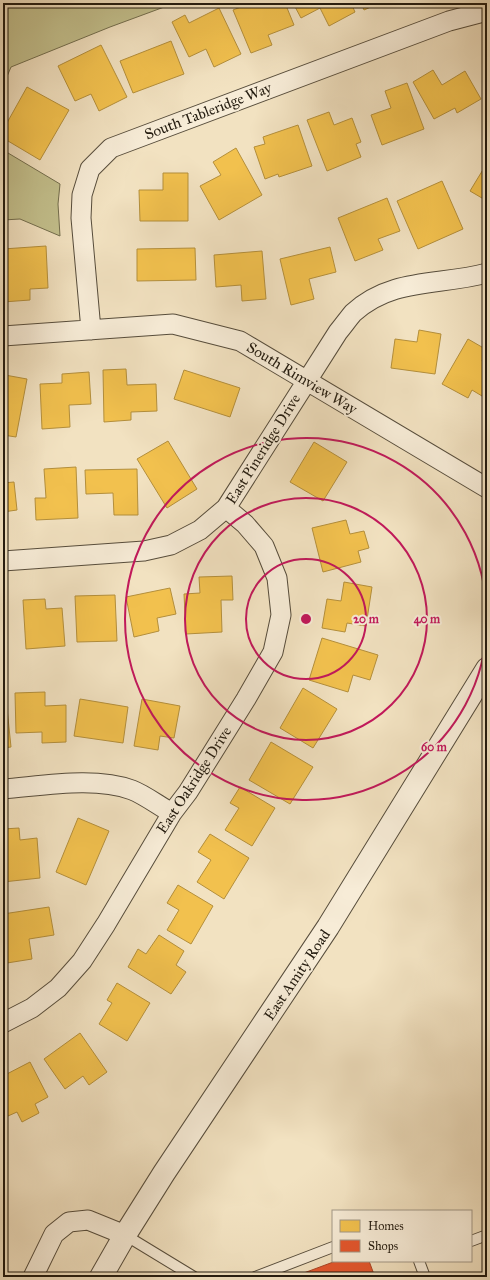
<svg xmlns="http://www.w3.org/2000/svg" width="490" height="1280" font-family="'IM FELL Great Primer',serif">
<rect width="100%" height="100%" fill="#f2e2c1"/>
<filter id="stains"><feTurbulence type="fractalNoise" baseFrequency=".005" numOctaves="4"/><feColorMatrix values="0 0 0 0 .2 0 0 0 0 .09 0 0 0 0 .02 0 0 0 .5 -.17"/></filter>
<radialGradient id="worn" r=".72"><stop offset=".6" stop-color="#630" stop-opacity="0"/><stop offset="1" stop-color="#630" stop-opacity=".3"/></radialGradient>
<!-- green -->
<path fill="#c3c08d" stroke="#736e4e" d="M 3,3 L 175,3 L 110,27 L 11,67 L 3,86 Z
M 3,150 L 60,184 L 58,204 L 60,236 L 20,219 L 3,220 Z"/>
<!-- homes -->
<path fill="#f2c14e" stroke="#b48f3b" d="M 251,3 L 285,3 L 294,25 L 268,35 L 272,45 L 251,53 L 233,10 Z
M 293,3 L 351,3 L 355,12 L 329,26 L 320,8 L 301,18 Z
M 361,3 L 380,3 L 364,10 Z
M 219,8 L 241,54 L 214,67 L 206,49 L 189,57 L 172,22 L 185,15 L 189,23 Z
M 171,41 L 184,74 L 133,93 L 120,61 Z
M 101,45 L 127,97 L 99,111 L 91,94 L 75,101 L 58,66 Z
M 433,70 L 442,85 L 465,71 L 481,99 L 457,113 L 455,108 L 434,119 L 413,82 Z
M 407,83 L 424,129 L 382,145 L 371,115 L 391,108 L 385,91 Z
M 27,87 L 69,110 L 40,160 L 3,138 L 3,130 Z
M 329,112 L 334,125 L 352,118 L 361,142 L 356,144 L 361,157 L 327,171 L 307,120 Z
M 298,125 L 312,166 L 279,177 L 278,174 L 265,179 L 254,147 L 265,144 L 263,137 Z
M 487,134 L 487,143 L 483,140 Z
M 236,148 L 262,195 L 219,220 L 200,186 L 221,175 L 213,162 Z
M 487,163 L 487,201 L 470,191 Z
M 163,173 L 188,173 L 188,221 L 140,221 L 139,190 L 163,190 Z
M 442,181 L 463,229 L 418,249 L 397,201 Z
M 387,198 L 400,231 L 378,239 L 383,250 L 355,261 L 338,218 Z
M 46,246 L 48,288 L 30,289 L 30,300 L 3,302 L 3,249 Z
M 330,247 L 336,272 L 309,279 L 314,299 L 291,305 L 280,259 Z
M 195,248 L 196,280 L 137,281 L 137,249 Z
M 262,251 L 266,299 L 242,301 L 241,285 L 216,287 L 214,255 Z
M 419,330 L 441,334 L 435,374 L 391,368 L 395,339 L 417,342 Z
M 468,339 L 487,350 L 482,361 L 487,364 L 487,399 L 472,390 L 468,398 L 442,384 Z
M 126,369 L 127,385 L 156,384 L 157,411 L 131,412 L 131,420 L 104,422 L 103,370 Z
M 184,370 L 240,388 L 230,417 L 174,399 Z
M 89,372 L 91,404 L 69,405 L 70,427 L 42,429 L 40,384 L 62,383 L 62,374 Z
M 5,375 L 27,379 L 16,437 L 3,435 L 3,383 Z
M 168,441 L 197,489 L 167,508 L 137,459 Z
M 314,442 L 347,462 L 323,501 L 290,482 Z
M 76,467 L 78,518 L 36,520 L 35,498 L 46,498 L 44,469 Z
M 137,469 L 138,515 L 114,515 L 113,493 L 86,494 L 85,470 Z
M 14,482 L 17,510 L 3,512 L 3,483 Z
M 346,520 L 350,534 L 364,531 L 369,548 L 358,551 L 361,562 L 323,572 L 312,528 Z
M 232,576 L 233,600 L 221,600 L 222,632 L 186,634 L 184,594 L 200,593 L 199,577 Z
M 344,582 L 372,587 L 366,626 L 347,623 L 345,632 L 322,628 L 327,599 L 341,601 Z
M 170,588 L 176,614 L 157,618 L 159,631 L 134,637 L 126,597 Z
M 115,595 L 117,641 L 77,642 L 75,596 Z
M 45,599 L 46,609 L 62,608 L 65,646 L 26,649 L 23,600 Z
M 3,601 L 6,662 L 3,662 Z
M 322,638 L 378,655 L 370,680 L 353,675 L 348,692 L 309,680 Z
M 303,688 L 337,709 L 313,748 L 280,728 Z
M 45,692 L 45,706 L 66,705 L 66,742 L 42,743 L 42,732 L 16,733 L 15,693 Z
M 80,699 L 128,707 L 123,743 L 74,736 Z
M 142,699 L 180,706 L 174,738 L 160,736 L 158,750 L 134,746 Z
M 7,708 L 11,747 L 3,748 L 3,709 Z
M 271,742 L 313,767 L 290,804 L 249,780 Z
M 240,787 L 275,808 L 252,846 L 225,830 L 239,808 L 230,803 Z
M 78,818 L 109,831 L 86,885 L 56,872 Z
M 19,828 L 20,840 L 37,838 L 40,878 L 3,882 L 3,829 Z
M 210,834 L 249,858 L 224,899 L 197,882 L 211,860 L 198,852 Z
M 178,885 L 213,906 L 191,944 L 167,930 L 179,910 L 167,903 Z
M 49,907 L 54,935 L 29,939 L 32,959 L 7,963 L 3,938 L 3,914 Z
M 159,935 L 184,951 L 176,965 L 186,972 L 171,994 L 128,967 L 138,949 L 146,954 Z
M 117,983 L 150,1003 L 127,1041 L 99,1024 L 112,1003 L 107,1000 Z
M 80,1033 L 107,1072 L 89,1085 L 83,1076 L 65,1089 L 44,1059 Z
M 30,1062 L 48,1097 L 35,1104 L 39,1113 L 22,1122 L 17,1112 L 8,1116 L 3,1107 L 3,1076 Z"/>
<!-- shops -->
<path fill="#e4572e" stroke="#aa4525" d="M 336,1261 L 369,1261 L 375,1277 L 293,1277 Z"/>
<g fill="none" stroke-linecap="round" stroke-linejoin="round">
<defs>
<path id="service" d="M 125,1235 L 194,1277
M 471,1241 L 487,1235
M 419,1261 L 425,1277
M 255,1277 L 333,1247"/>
<path id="minor" d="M 91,330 L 81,218 L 82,195 L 90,169 L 111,148 L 449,21 L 487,11
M 3,336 L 173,324 L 240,341 L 487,488
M 3,561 L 144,551 L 171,545 L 200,530 L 226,508 L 338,332 C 343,326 348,319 353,313 C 392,277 440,286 487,273
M 3,789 C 42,786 95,776 132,790 C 145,795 159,806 172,813
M 3,1023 L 32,1008 L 58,988 L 82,961 L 106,924 L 172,813 L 188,792 L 246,699 L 273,652 L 281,615 L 277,578 L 264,546 L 245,524 L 226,508
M 33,1277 L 54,1234 L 69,1222 L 88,1220 L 125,1235"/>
<path id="tertiary" d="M 101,1277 L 125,1235 L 164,1173 L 328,927 L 487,669"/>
</defs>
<!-- service casing -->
<use href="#service" stroke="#574d3c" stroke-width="12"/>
<!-- minor casing -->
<use href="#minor" stroke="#574d3c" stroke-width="21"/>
<!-- tertiary casing -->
<use href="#tertiary" stroke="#574d3c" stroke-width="24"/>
<!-- service -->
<use href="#service" stroke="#f7ecd7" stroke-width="10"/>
<!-- minor -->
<use href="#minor" stroke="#f7ecd7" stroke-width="19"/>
<!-- tertiary -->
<use href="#tertiary" stroke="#f7ecd7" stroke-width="22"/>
</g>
<!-- distance rings -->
<g fill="none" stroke="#c2185b" stroke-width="2">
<circle cx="306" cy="619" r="60"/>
<circle cx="306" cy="619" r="121"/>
<path d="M487 621A181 181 0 1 1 487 617"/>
</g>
<g text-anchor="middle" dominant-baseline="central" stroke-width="4" stroke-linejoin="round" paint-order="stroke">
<!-- street labels -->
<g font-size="15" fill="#231b0f" stroke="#f7ecd7">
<text transform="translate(208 111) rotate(-21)">South Tableridge Way</text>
<text transform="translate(302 378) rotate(31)">South Rimview Way</text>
<text transform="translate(263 449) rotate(-58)">East Pineridge Drive</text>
<text transform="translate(194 780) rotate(-57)">East Oakridge Drive</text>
<text transform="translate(297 975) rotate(-56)">East Amity Road</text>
</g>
</g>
<circle cx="306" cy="619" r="6" fill="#c2185b" stroke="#f7ecd7" stroke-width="2"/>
<g font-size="12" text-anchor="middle" font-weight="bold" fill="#c2185b" stroke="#f7ecd7" stroke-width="4" stroke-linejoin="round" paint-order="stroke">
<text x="366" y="623">20 m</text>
<text x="427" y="623">40 m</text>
<text x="434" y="751">60 m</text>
</g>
<!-- margin -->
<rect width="490" height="1280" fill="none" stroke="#f2e2c1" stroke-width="16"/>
<rect x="4" y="4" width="482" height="1272" fill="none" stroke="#231b0f" stroke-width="2"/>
<rect x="8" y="8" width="474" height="1264" fill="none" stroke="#231b0f"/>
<!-- legend -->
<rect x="332" y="1210" width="140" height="52" fill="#f7ecd7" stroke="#a29887"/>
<rect x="340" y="1220" width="20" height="12" fill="#f2c14e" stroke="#a29887"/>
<text x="368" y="1230" font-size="12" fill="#231b0f">Homes</text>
<rect x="340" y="1240" width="20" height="12" fill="#e4572e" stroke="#a29887"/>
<text x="368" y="1250" font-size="12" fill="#231b0f">Shops</text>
<rect width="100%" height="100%" filter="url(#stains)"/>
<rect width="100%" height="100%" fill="url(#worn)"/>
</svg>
